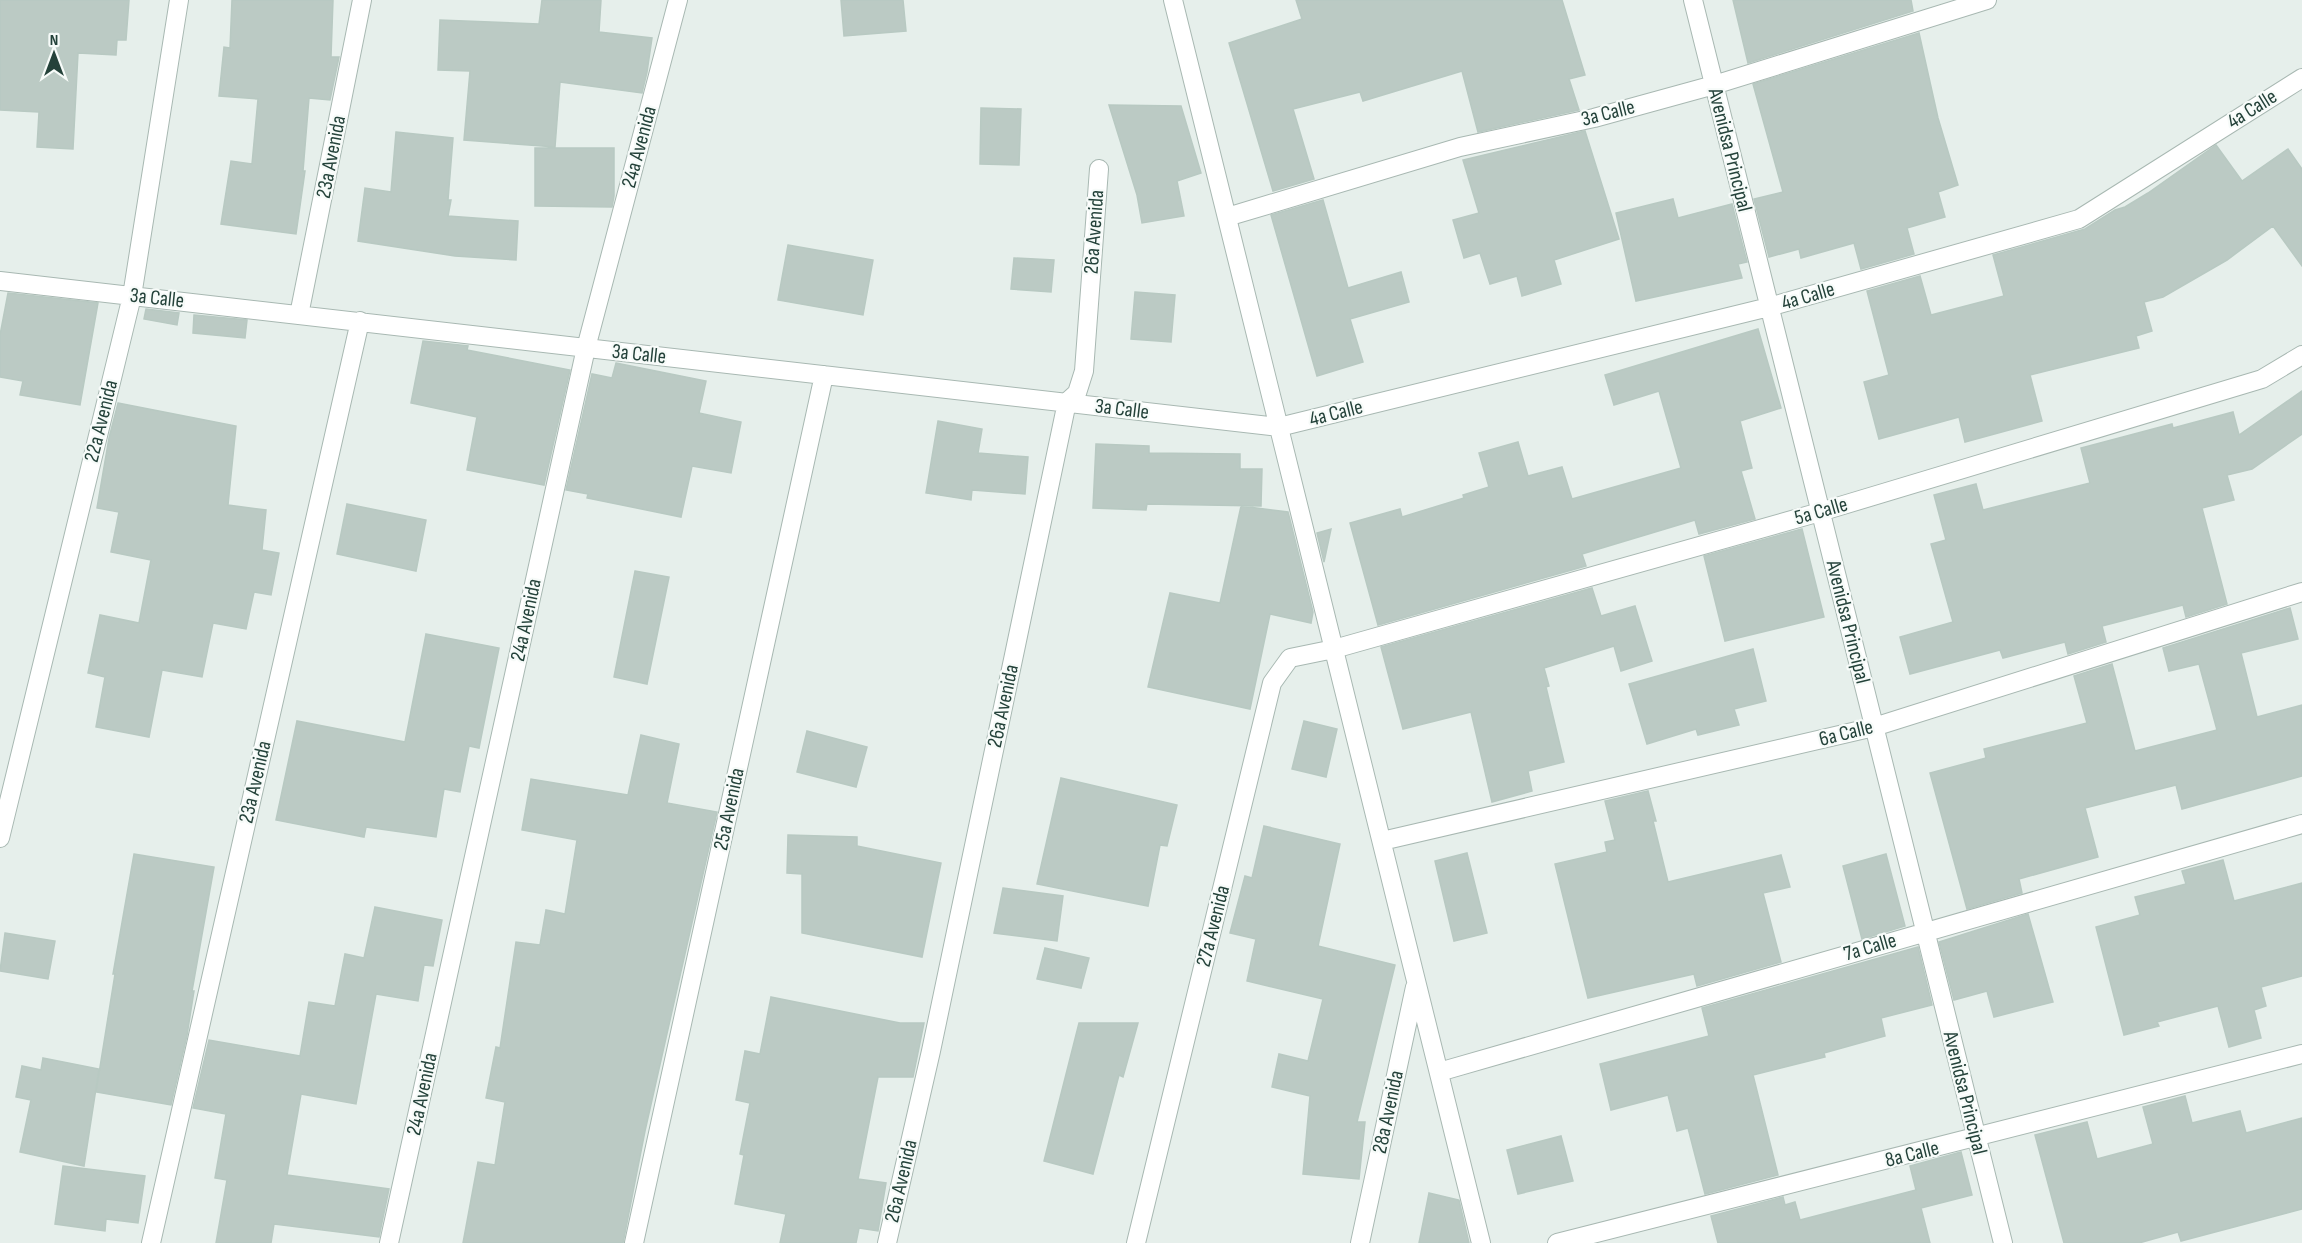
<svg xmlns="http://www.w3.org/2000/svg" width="2302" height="1243" font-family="'Sofia Sans Condensed',sans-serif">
<rect width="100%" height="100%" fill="#e6efeb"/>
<!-- building -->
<path fill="#bbcac4" stroke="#b8c9c2" stroke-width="1.5" d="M 0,0 L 129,0 L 126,40 L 117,40 L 116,55 L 78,53 L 73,149 L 37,147 L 39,112 L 0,110 Z
M 232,0 L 333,0 L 331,57 L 339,57 L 330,100 L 309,98 L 303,171 L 305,171 L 296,234 L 221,224 L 231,161 L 252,164 L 258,99 L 219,96 L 224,47 L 230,48 Z
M 542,0 L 601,0 L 599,32 L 652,38 L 647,72 L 642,93 L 560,82 L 555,147 L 464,140 L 470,71 L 438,70 L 440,20 L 539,24 Z
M 841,0 L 903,0 L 906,31 L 844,36 Z
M 1296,0 L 1562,0 L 1585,75 L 1569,79 L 1579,110 L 1478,132 L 1462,71 L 1363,101 L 1360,92 L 1293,109 L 1314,179 L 1273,191 L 1229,43 L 1302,19 Z
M 1733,0 L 1911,0 L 1913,11 L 1748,63 Z
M 1919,33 L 1938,118 L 1958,185 L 1938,192 L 1945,217 L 1907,228 L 1914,254 L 1861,269 L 1854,243 L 1801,258 L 1799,249 L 1769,257 L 1754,199 L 1783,192 L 1753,84 Z
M 1109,105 L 1181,106 L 1201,173 L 1177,181 L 1184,216 L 1142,223 L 1137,195 Z
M 981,108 L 1021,109 L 1019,165 L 980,164 Z
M 1585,131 L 1619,239 L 1554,260 L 1561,284 L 1522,296 L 1517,276 L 1490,284 L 1480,253 L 1464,258 L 1453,220 L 1479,213 L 1463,160 Z
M 396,132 L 453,138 L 448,200 L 451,200 L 448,216 L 518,221 L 516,260 L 455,256 L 358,241 L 365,188 L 391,192 Z
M 2216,145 L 2242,181 L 2288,149 L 2302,169 L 2302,266 L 2273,226 L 2227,260 L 2163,297 L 2144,302 L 2152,331 L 2136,336 L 2139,348 L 2030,375 L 2042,421 L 1965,442 L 1959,417 L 1879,439 L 1864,382 L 1889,375 L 1867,291 L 1920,276 L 1931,315 L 2004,296 L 1993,255 L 2085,229 L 2115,210 L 2125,207 L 2148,193 Z
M 535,148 L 614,148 L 614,196 L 612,207 L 535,206 Z
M 1673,199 L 1678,218 L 1732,204 L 1747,262 L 1738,264 L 1742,278 L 1636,301 L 1616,213 Z
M 1323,200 L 1348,288 L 1401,272 L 1409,302 L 1350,319 L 1363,362 L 1317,376 L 1271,215 Z
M 788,245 L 873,260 L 863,315 L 778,300 Z
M 1014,258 L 1054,260 L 1051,292 L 1011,289 Z
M 1135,292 L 1175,295 L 1171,342 L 1131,339 Z
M 8,293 L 98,303 L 80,405 L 20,395 L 23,381 L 0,377 L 0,335 Z
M 146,309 L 179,313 L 177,325 L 144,319 Z
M 194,315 L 247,320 L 245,338 L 193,333 Z
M 1758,329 L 1781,408 L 1740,421 L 1752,468 L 1741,471 L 1755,519 L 1699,534 L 1695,520 L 1582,554 L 1586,566 L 1378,625 L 1350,523 L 1400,509 L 1402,517 L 1464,498 L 1463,495 L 1489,487 L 1479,453 L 1518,442 L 1528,476 L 1562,467 L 1572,499 L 1681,468 L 1659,391 L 1614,405 L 1605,375 Z
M 423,341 L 468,346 L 467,350 L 570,370 L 544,485 L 467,470 L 477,417 L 411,403 Z
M 616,363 L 706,381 L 699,413 L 741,422 L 731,473 L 692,466 L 681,517 L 587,498 L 588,494 L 566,490 L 592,374 L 612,378 Z
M 2302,391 L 2302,434 L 2252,469 L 2227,475 L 2234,500 L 2202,508 L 2227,604 L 2186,617 L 2183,605 L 2102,626 L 2106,642 L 2068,654 L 2065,642 L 2003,658 L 2000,650 L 1910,674 L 1900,637 L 1953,622 L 1931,544 L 1946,540 L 1934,495 L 1976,484 L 1983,510 L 2090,483 L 2081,448 L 2172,424 L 2173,428 L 2233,412 L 2239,435 Z
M 118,403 L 236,426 L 228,505 L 266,510 L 262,550 L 279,553 L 271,595 L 254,592 L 246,629 L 213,623 L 202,677 L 162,670 L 149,737 L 96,727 L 105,677 L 88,673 L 100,615 L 139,623 L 151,560 L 111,552 L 119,512 L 97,508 L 109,438 Z
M 938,421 L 982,429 L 978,453 L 1028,457 L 1025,494 L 972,490 L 971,500 L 926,493 Z
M 1096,444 L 1149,446 L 1149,453 L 1240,454 L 1240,469 L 1262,469 L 1261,506 L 1147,504 L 1146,510 L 1093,508 Z
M 347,504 L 426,520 L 416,571 L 337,554 Z
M 1241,506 L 1288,512 L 1313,612 L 1311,623 L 1270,614 L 1250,709 L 1148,687 L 1170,593 L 1220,603 Z
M 1331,529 L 1324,562 L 1317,533 Z
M 1802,529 L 1824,617 L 1725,641 L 1704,556 Z
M 635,571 L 669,577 L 647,684 L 614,677 Z
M 1592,588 L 1601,616 L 1635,606 L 1652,661 L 1621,671 L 1614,646 L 1544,668 L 1549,686 L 1546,687 L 1564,762 L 1528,771 L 1532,791 L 1492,802 L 1471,712 L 1403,729 L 1381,647 Z
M 2290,608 L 2298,639 L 2241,653 L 2257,717 L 2302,705 L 2302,776 L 2182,809 L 2176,785 L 2085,808 L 2098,857 L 2019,879 L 2022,893 L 1967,909 L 1930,773 L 1986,758 L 1984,749 L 2087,723 L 2074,676 L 2112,664 L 2135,751 L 2217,730 L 2199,664 L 2169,671 L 2163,648 Z
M 426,634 L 499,648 L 479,748 L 469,746 L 460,792 L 444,789 L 436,837 L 366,827 L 364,837 L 276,820 L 297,721 L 405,742 Z
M 1753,649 L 1766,701 L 1734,709 L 1739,725 L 1698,735 L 1696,729 L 1647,744 L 1629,684 Z
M 1304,721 L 1337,729 L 1326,777 L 1292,769 Z
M 807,731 L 867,747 L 856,787 L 797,772 Z
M 641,735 L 679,744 L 667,803 L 717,812 L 645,1131 L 623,1243 L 463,1243 L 478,1162 L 495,1165 L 505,1102 L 486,1098 L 496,1047 L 500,1048 L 516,942 L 540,945 L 546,910 L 565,914 L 577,840 L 522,830 L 531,779 L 628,795 Z
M 1061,778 L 1177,805 L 1167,846 L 1160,845 L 1148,906 L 1037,884 Z
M 1648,791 L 1656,821 L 1653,821 L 1668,882 L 1781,855 L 1790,887 L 1763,893 L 1781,962 L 1697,986 L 1694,974 L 1588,998 L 1555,864 L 1607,852 L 1605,842 L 1615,840 L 1605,801 Z
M 1264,826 L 1340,844 L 1318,946 L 1395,965 L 1357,1122 L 1365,1122 L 1359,1179 L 1303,1174 L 1310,1096 L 1272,1087 L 1279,1054 L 1308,1061 L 1323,999 L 1247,981 L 1256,939 L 1230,933 L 1245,876 L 1252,878 Z
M 788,835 L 857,837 L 857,846 L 941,863 L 922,957 L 802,933 L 802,874 L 787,873 Z
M 1467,853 L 1487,933 L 1454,941 L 1435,861 Z
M 134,854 L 214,867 L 192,991 L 194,991 L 187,1035 L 171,1105 L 96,1092 L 115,974 L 113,974 Z
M 1886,854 L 1905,926 L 1862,939 L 1843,866 Z
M 2223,860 L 2234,901 L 2302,883 L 2302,976 L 2261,987 L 2266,1006 L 2254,1010 L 2261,1038 L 2229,1047 L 2218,1006 L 2157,1022 L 2159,1026 L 2124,1035 L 2096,927 L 2140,915 L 2135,897 L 2186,884 L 2182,871 Z
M 1003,888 L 1063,896 L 1057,941 L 994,933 Z
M 375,907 L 442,920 L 433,966 L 424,965 L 418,1001 L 376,994 L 356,1104 L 301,1094 L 287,1175 L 389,1189 L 379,1237 L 274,1224 L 271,1243 L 216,1243 L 227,1180 L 215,1178 L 226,1114 L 193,1108 L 209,1040 L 300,1056 L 309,1002 L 335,1006 L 345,954 L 364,958 Z
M 2028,914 L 2053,1002 L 1994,1017 L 1987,991 L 1954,1000 L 1939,942 Z
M 5,933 L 55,941 L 48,979 L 0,971 Z
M 1918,947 L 1932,1005 L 1881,1018 L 1885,1036 L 1824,1053 L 1825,1057 L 1753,1075 L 1778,1175 L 1705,1194 L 1688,1128 L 1677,1131 L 1668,1095 L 1611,1110 L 1600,1064 L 1709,1036 L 1702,1008 Z
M 1045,948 L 1089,958 L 1081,988 L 1037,979 Z
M 771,997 L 900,1023 L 924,1023 L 913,1077 L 878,1077 L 858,1179 L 886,1183 L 878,1231 L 859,1228 L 856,1243 L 780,1243 L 786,1214 L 735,1204 L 744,1155 L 740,1154 L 750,1103 L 736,1100 L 745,1051 L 760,1054 Z
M 1079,1023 L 1138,1023 L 1123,1077 L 1119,1075 L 1093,1174 L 1044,1161 Z
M 43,1058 L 99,1069 L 84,1166 L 20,1152 L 31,1100 L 16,1097 L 22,1066 L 41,1070 Z
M 2185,1096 L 2192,1123 L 2240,1111 L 2246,1133 L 2302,1118 L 2302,1209 L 2181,1241 L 2178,1232 L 2139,1243 L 2064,1243 L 2035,1135 L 2087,1122 L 2097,1159 L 2153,1144 L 2143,1107 Z
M 1561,1136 L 1573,1181 L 1518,1194 L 1507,1150 Z
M 1961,1152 L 1972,1195 L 1921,1208 L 1930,1243 L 1718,1243 L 1711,1216 L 1783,1197 L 1785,1205 L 1795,1202 L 1800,1220 L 1916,1190 L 1910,1166 Z
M 63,1166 L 145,1176 L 138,1223 L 106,1219 L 105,1231 L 55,1224 Z
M 1429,1193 L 1459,1200 L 1469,1243 L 1419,1243 Z"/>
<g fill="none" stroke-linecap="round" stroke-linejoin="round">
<defs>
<path id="minor" d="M 1173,0 L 1481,1243
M 1693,0 L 2003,1243
M 1227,217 L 1460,147 L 1594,118 L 1714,85 L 1987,0
M 0,281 L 1279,427 L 1769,307 L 2079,219 L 2302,78
M 299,315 L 362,0
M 0,838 L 132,296 L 179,0
M 1382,841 L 1874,727 L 2302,592
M 1439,1072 L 2302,824
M 151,1243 L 360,321
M 389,1243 L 586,348 L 678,0
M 634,1243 L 824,375
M 887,1243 L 931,1051 L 1067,402 L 1077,393 L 1084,371 L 1099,169
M 1136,1243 L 1272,683 L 1290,658 L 1334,649 L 1820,512 L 2262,379 L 2302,355
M 1360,1243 L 1415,987
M 1557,1243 L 2302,1054"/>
</defs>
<!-- minor casing -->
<use href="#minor" stroke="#a8b8b2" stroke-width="20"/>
<!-- minor -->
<use href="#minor" stroke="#fff" stroke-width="18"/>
</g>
<g text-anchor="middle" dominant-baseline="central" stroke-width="4.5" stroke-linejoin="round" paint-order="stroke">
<!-- street labels -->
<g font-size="21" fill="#24423a" stroke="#f7fbf9">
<text transform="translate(2252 109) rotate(-32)">4a Calle</text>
<text transform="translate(1608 113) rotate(-14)">3a Calle</text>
<text transform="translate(639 147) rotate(-75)">24a Avenida</text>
<text transform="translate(1730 150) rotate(76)">Avenidsa Principal</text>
<text transform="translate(331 157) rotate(-79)">23a Avenida</text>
<text transform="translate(1094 232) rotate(-86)">26a Avenida</text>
<text transform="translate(1808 296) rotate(-16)">4a Calle</text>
<text transform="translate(157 298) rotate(6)">3a Calle</text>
<text transform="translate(639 354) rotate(6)">3a Calle</text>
<text transform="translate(1122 409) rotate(7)">3a Calle</text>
<text transform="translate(1336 413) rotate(-14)">4a Calle</text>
<text transform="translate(101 421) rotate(-76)">22a Avenida</text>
<text transform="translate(1821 511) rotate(-16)">5a Calle</text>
<text transform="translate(526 620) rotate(-78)">24a Avenida</text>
<text transform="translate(1848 622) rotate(76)">Avenidsa Principal</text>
<text transform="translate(1003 706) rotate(-78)">26a Avenida</text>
<text transform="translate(1846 733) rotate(-14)">6a Calle</text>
<text transform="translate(255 782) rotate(-77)">23a Avenida</text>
<text transform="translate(729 809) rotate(-78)">25a Avenida</text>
<text transform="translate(1213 926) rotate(-76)">27a Avenida</text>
<text transform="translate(1870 947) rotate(-16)">7a Calle</text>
<text transform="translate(1965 1093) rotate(76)">Avenidsa Principal</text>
<text transform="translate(422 1094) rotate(-78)">24a Avenida</text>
<text transform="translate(1388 1112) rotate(-78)">28a Avenida</text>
<text transform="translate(1912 1154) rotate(-14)">8a Calle</text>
<text transform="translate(901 1181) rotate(-77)">26a Avenida</text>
</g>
</g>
<!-- north arrow -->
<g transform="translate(54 54)" stroke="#f7fbf9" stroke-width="4.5" paint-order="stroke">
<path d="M0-4.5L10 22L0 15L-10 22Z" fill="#24423a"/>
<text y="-9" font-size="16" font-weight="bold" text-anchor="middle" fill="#24423a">N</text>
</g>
</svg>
